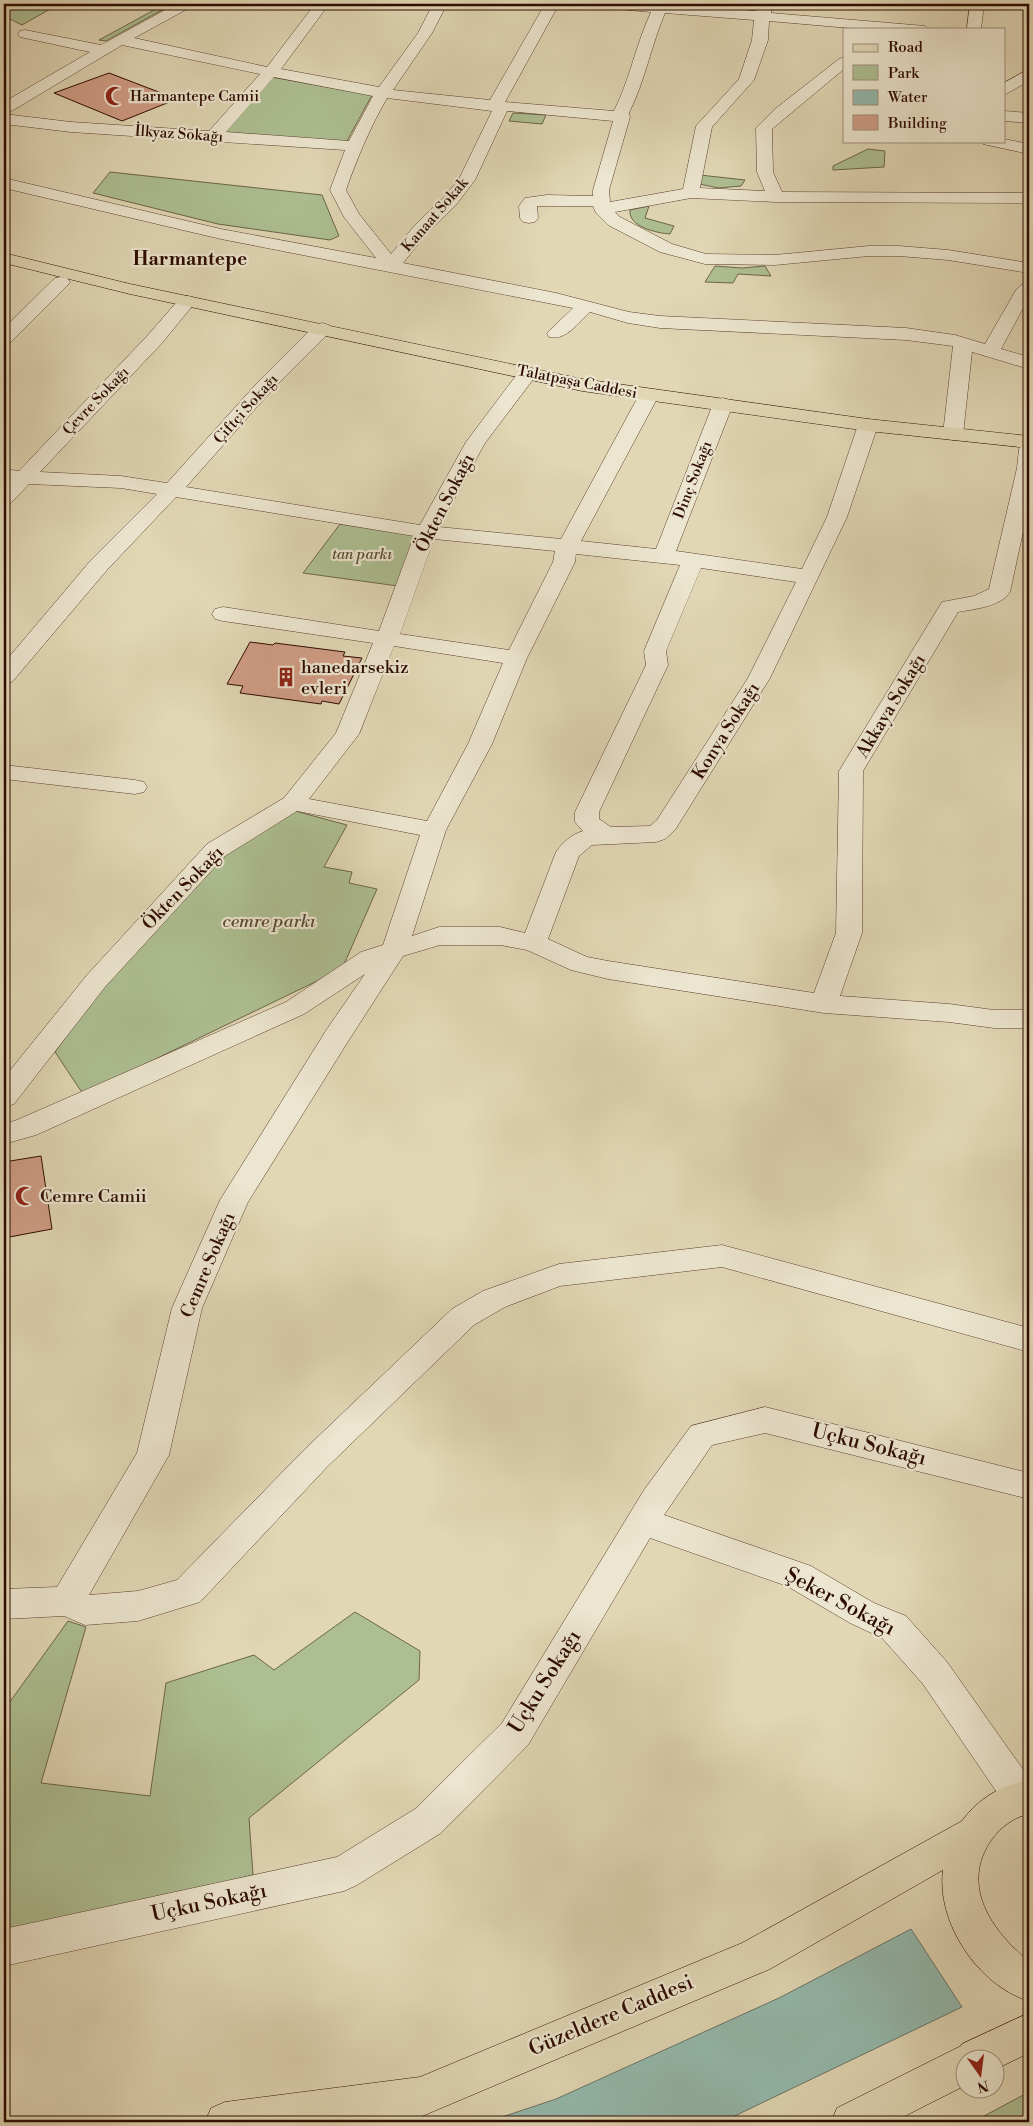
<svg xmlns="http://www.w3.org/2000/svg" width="1033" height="2126" font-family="'Libre Bodoni',serif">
<rect width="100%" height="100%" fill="#e1d7b5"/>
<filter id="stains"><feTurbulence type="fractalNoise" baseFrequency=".004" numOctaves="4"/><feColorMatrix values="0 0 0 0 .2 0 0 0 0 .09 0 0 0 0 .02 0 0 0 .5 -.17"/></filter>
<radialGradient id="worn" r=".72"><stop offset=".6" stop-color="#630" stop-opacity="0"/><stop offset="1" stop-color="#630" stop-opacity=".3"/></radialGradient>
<!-- green -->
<path fill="#adbf92" stroke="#6c6549" d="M 4,4 L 59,4 L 22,25 L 4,16 Z
M 165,4 L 171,5 L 106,41 L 99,40 Z
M 260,75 L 372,95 L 346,143 L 214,132 Z
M 513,113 L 546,115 L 542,124 L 509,121 Z
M 868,149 L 885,151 L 884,167 L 833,170 L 833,166 Z
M 110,172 L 322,195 L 339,236 L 330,240 L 218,224 L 93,193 Z
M 700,175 L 745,180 L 741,186 L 719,188 L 699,184 Z
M 649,206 L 645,218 L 674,226 L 670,234 C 657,233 628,227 630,210 Z
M 715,266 L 742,268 L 765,266 L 771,276 L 738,274 L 733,283 L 705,282 Z
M 340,524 L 416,535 L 398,586 L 303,573 Z
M 295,811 L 347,825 L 324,867 L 352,872 L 349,883 L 377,889 L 342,969 L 83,1094 L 55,1052 L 103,986 L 228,853 Z
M 355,1612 L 420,1651 L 419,1680 L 249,1818 L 253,1875 L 36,1929 L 4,1944 L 4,1710 L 68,1621 L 86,1627 L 41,1783 L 150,1796 L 166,1683 L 254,1655 L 274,1670 Z
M 1029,2092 L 1029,2122 L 973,2122 Z"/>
<!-- water -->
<path fill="#94baae" stroke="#6a7468" d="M 911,1929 L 962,2007 L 722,2122 L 487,2122 L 556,2099 L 779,1998 Z"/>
<!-- building -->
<path fill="#d09d86" stroke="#2c0b00" d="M 109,73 L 177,99 L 122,121 L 54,93 Z
M 250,642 L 273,645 L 275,643 L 345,652 L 343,656 L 362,658 L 339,704 L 322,701 L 321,704 L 240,693 L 243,686 L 227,684 Z
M 41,1156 L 52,1229 L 4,1238 L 4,1162 Z"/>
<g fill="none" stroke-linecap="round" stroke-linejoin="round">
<defs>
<path id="minor" d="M 176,4 L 193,4 L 191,7 L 134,38 L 267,67 L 315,4 L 329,4 L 281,69 L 379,87 L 418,33 L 433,4 L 447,4 L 432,33 L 393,90 L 490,100 L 545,4 L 559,4 L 505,102 L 614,111 C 630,79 636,44 651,12 L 608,8 L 603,7 L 601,4 L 668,4 L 756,11 L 759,4 L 773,4 L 771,13 L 925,26 L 927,29 L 861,29 L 769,21 L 768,40 L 754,80 L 712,127 L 700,188 L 765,191 L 757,172 L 756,128 L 775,109 L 839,59 L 844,57 L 844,69 L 772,129 L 773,172 L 782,192 L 1029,193 L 1029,203 L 776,202 L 691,198 L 615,212 L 620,217 L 672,244 L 706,254 L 775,255 L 869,246 L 899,246 L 948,250 L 1029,263 L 1029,273 L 948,260 L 899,256 L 869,256 L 775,265 L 705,264 L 660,252 L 608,225 L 596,213 L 593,206 L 537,206 L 538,218 L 535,222 L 529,223 L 523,222 L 520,218 L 519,206 L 525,198 L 547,195 L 593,196 L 593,190 L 613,121 L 507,111 L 475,180 L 456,205 L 427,233 L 403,263 L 556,293 L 629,312 L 660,316 L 906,328 L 955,335 L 985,344 L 1016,290 L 1023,283 L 1029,282 L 1029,297 L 1001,349 L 1029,357 L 1029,369 L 972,352 L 963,434 L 960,438 L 953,440 L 946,438 L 943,434 L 953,346 L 906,340 L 660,328 L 628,323 L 590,312 C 578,323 566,341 549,337 L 547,333 L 573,308 L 221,239 L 4,188 L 4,178 L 221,229 L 376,258 L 344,217 L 330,190 L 345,150 L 71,132 L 4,124 L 4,114 L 71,122 L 209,131 L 260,74 L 122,45 L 10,112 L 4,114 L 4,102 L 90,52 L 20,37 L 18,34 L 20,31 L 25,30 L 101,45 ZM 665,13 L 754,20 L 752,40 L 739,79 L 696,126 L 683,189 L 610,202 L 609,190 L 630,117 L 629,113 C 645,81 651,46 665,13 ZM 274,77 L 373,96 L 349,141 L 226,132 ZM 387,98 L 492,111 L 459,179 L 444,197 L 415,225 L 391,254 L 359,214 L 346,190 C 357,158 370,128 387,98 Z
M 970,4 L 984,4 L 981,29 L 967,29 Z
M 1029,69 L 1029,81 L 1004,95 L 1004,83 Z
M 1004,111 L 1029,113 L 1029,123 L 1004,121 Z
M 1004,139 L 1029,144 L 1029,154 L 983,144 L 981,141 L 1004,141 Z
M 61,277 L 67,278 L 70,282 L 67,286 L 11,342 L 4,344 L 4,328 L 55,278 Z
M 187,296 L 193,297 L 196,301 L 193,305 L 162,343 L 40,472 L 121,476 L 167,483 L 258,382 L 315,325 L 322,323 L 329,325 L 331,329 L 329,333 L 272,390 L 186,487 L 420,525 L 466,442 L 521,369 L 528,367 L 535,369 L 538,373 L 485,443 L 439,527 L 561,539 L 639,395 L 642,391 L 649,389 L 656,391 L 659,395 L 581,541 L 656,549 L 713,404 L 716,400 L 723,398 L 730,400 L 733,404 L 676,551 L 802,569 L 827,517 L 858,425 L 861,421 L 868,419 L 875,421 L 878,425 L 847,517 L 770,678 L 675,830 L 665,839 L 656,842 L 592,845 L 579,856 L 548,939 L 587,957 L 608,961 L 814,993 L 836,933 L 839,771 L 942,602 L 974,596 L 989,589 L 1017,468 L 1019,449 L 1022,445 L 1029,443 L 1029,504 L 1010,592 C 1000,607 974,609 958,612 L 863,771 L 862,933 L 840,996 L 949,1004 L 994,1010 L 1029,1010 L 1029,1028 L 994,1028 L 949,1022 L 824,1013 L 608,979 L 571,970 L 527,950 L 500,945 L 440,945 L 403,956 L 347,1043 L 248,1202 L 202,1308 L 169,1455 L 89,1595 L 138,1591 L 177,1580 L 305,1449 L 452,1309 L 483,1291 L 559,1264 L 722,1245 L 1029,1328 L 1029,1352 L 722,1267 L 560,1286 L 505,1307 L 474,1325 L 327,1467 L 200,1602 L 138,1621 L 85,1625 L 64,1616 L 4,1619 L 4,1589 L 57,1587 L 137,1453 L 172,1308 L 220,1200 L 327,1029 L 365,974 L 304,1014 L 36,1135 L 4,1144 L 4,1124 L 17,1120 L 286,1002 L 361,952 L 383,945 L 420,835 L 297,811 L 225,856 L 105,987 L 14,1104 L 4,1107 L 4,1078 L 87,975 L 207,844 L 284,798 L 336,733 L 373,643 L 223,621 L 215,619 L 212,614 L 215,609 L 223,607 L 379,631 L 414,536 L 176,497 L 107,570 L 12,682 L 4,684 L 4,663 L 91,560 L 157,494 L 121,488 L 29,484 L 11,503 L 4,505 L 4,487 L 9,482 L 4,481 L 4,469 L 19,471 L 148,335 L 181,297 ZM 434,539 L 555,551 L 553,562 L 509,650 L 400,634 ZM 576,554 L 680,565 L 644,651 L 646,665 L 575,812 L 575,822 L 583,831 C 572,834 562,843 556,852 L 525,933 L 500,927 L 439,927 L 412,936 L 446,830 L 492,744 L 527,658 L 575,562 ZM 701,568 L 796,582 L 748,678 L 657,820 L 650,826 L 611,827 L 599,819 L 599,812 L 668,665 L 666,651 ZM 394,646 L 503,663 L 468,744 L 427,821 L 309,799 L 359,734 Z
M 4,765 L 135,780 L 144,782 L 147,787 L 144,792 L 135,794 L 4,779 Z
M 765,1407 L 1029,1473 L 1029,1499 L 765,1433 L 712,1445 L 664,1515 L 811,1566 L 874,1603 L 906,1616 L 947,1662 L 1029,1778 L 1029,1812 L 1022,1815 L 1009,1810 L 923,1684 L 882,1638 L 850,1623 L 787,1586 L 650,1538 L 528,1745 L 441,1833 L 357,1885 L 344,1891 L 4,1966 L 4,1929 L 337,1857 L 415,1809 L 502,1723 L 644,1490 L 691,1426 Z"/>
<path id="major" d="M 4,253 L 130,284 L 582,379 L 868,419 L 1029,436 L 1029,448 L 868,431 L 582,391 L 130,294 L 4,263 Z
M 1029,1780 L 1029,1814 C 1014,1817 1001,1827 992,1839 C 959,1885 992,1932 1029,1961 L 1029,2001 C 979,1986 936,1923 943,1870 L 770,1969 L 420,2117 L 380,2122 L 205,2122 L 211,2108 L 225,2102 L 420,2077 L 742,1943 L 962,1821 C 979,1798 1001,1785 1029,1780 Z
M 1029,2013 L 1029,2053 L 996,2069 L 996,2058 L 966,2058 L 966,2085 L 893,2122 L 831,2122 L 837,2108 L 961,2046 L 962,2044 Z"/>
</defs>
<!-- minor casing -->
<use href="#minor" stroke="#593e2d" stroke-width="1"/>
<!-- major casing -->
<use href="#major" stroke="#2c0b00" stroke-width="1"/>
<!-- minor -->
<use href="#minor" fill="#ece5cf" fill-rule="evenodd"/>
<!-- major -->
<use href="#major" fill="#e1d7b5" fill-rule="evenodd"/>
</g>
<!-- icons -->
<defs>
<symbol id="mosque-bare" viewBox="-9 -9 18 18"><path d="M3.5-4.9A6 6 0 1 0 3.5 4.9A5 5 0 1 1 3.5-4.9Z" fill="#8f2418" stroke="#ece5cf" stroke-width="2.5" paint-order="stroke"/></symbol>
<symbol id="building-bare" viewBox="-9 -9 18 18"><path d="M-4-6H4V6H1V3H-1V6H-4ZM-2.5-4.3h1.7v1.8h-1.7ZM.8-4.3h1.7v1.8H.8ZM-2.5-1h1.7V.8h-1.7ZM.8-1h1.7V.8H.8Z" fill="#8f2418" stroke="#ece5cf" stroke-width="2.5" paint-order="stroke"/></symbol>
</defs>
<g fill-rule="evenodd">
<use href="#mosque-bare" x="101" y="82" width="28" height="28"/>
<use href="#building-bare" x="272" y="663" width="28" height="28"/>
<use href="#mosque-bare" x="11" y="1182" width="28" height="28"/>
</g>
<g text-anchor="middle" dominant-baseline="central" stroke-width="4.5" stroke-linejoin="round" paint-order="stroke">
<!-- far-poi labels -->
<g font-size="15" fill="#2c0b00" stroke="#ece5cf" text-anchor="start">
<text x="130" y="96">Harmantepe Camii</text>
</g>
<!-- far-street labels -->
<g font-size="15" fill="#2c0b00" stroke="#ece5cf">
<text transform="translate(179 134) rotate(4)">İlkyaz Sokağı</text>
<text transform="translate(435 215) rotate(-49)">Kanaat Sokak</text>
<text transform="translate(577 382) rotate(11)">Talatpaşa Caddesi</text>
<text transform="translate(96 401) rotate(-46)">Çevre Sokağı</text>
<text transform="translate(246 409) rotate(-48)">Çiftçi Sokağı</text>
<text transform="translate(693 480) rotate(-69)">Dinç Sokağı</text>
</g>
<!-- far-park labels -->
<g font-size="15" font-style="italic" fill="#594a33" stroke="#ece5cf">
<text x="362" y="554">tan parkı</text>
</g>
<!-- street labels -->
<g font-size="18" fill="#2c0b00" stroke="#ece5cf">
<text transform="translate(445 503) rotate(-63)">Ökten Sokağı</text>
<text transform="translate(891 706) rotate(-59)">Akkaya Sokağı</text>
<text transform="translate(726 731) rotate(-58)">Konya Sokağı</text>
<text transform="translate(183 888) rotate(-46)">Ökten Sokağı</text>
<text transform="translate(208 1265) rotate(-67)">Cemre Sokağı</text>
</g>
<!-- poi labels -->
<g font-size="18" fill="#2c0b00" stroke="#ece5cf" text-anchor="start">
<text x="301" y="667">hanedarsekiz<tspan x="301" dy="21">evleri</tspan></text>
<text x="40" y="1196">Cemre Camii</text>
</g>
<!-- park labels -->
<g font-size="18" font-style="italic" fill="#594a33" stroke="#ece5cf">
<text x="269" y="921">cemre parkı</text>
</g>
<!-- far-district labels -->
<g font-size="19" font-weight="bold" fill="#2c0b00" stroke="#ece5cf">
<text x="190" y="259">Harmantepe</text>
</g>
<!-- near-street labels -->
<g font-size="21" fill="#2c0b00" stroke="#ece5cf">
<text transform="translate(869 1445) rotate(14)">Uçku Sokağı</text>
<text transform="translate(840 1602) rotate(28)">Şeker Sokağı</text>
<text transform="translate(545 1682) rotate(-58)">Uçku Sokağı</text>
<text transform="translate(209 1903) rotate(-12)">Uçku Sokağı</text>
<text transform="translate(611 2016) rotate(-23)">Güzeldere Caddesi</text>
</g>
</g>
<!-- margin -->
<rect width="1033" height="2126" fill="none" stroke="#e1d7b5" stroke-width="20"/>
<rect x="5" y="5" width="1023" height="2116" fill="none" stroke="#2c0b00" stroke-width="2.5"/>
<rect x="10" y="10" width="1013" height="2106" fill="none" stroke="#2c0b00"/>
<!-- legend -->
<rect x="843" y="28" width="162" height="115" fill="#ece5cf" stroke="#9f8e7c"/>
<rect x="853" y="44" width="25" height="8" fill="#e1d7b5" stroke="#9f8e7c"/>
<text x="888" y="52" font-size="15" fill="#2c0b00">Road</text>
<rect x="853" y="65" width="25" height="15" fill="#adbf92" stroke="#9f8e7c"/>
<text x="888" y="78" font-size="15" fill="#2c0b00">Park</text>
<rect x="853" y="90" width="25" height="15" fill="#94baae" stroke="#9f8e7c"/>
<text x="888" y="102" font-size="15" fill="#2c0b00">Water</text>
<rect x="853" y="115" width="25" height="15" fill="#d09d86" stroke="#9f8e7c"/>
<text x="888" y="128" font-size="15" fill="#2c0b00">Building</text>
<!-- north arrow -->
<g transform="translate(980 2074) rotate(166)"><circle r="24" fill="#ece5cf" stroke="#9f8e7c"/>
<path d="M0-4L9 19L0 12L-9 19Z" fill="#8f2418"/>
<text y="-8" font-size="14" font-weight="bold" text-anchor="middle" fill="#2c0b00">N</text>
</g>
<rect width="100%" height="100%" filter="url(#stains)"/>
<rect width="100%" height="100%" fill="url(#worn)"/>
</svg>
